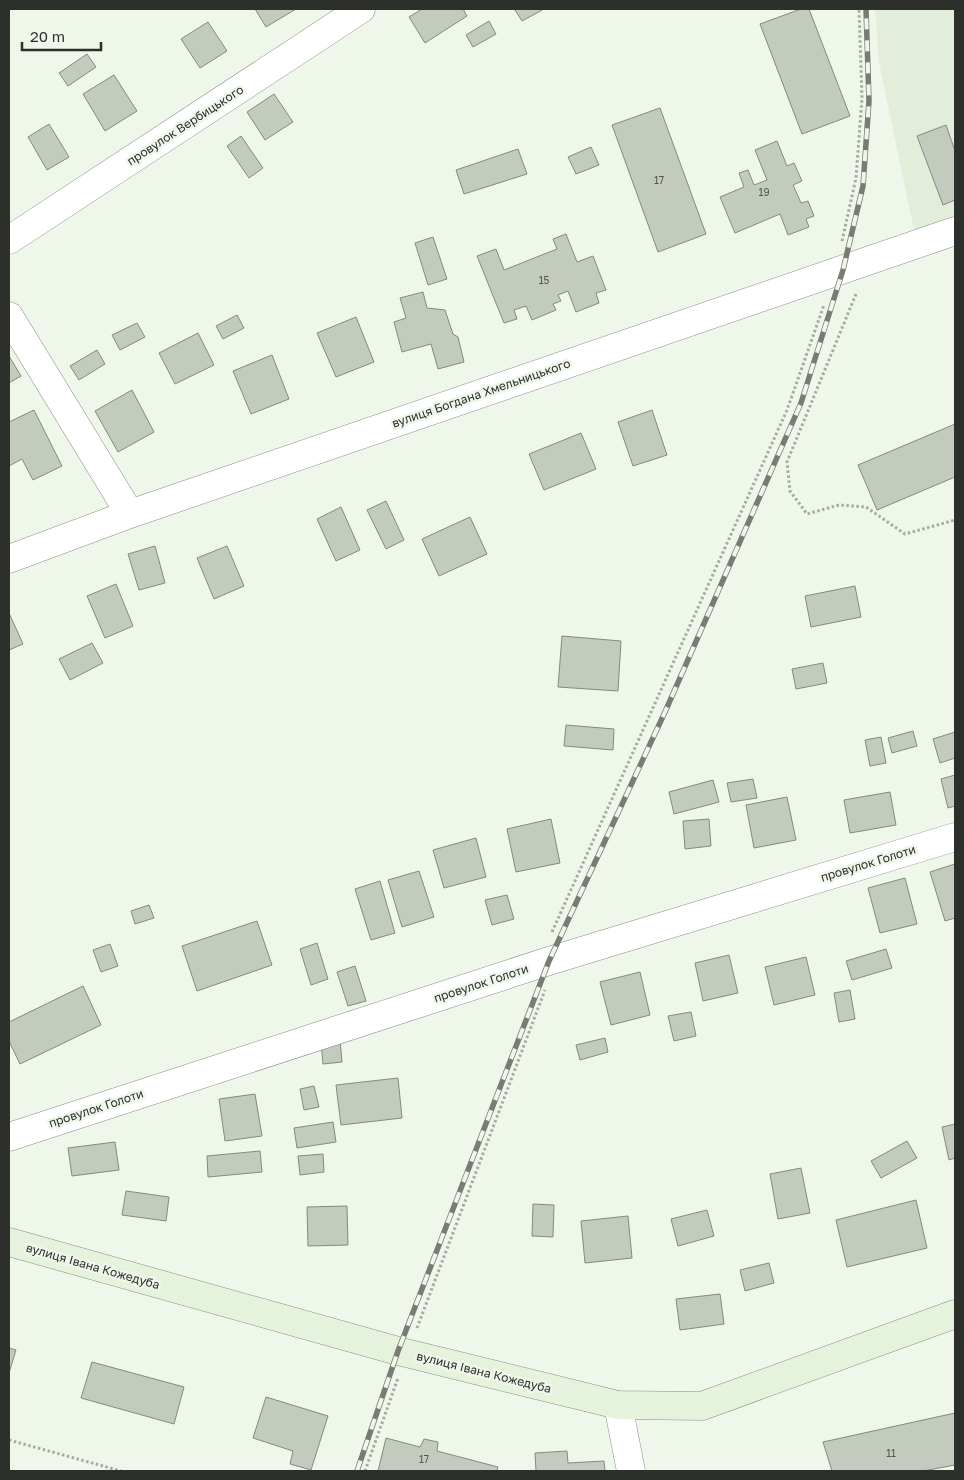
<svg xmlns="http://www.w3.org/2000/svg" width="964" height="1480" font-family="'Golos Text',sans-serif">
<rect width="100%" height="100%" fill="#eff6ea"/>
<!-- built -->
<path fill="#e2eeda" d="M 875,9 L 955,9 L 955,218 L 914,230 L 879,62 Z"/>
<!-- building -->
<path fill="#c3cabe" stroke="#838a7e" d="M 255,9 L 296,9 L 266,27 Z
M 422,9 L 463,9 L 467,16 L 425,43 L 409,17 Z
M 518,9 L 544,9 L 522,21 L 515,10 Z
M 801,9 L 809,9 L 850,116 L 802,134 L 760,24 Z
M 489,21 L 496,34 L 473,47 L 466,35 Z
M 208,22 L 227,51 L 200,68 L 181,39 Z
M 87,54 L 96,67 L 68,86 L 59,73 Z
M 114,75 L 137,111 L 105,131 L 83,94 Z
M 274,94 L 293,122 L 265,140 L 247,112 Z
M 660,108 L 706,234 L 658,252 L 612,125 Z
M 49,124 L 69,157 L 47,170 L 28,137 Z
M 946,125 L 955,151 L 955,200 L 943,205 L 917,136 Z
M 241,136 L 263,168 L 249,178 L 227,146 Z
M 777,141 L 787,166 L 794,163 L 802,181 L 793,185 L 801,203 L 808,201 L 814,216 L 806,219 L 809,227 L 788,235 L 780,214 L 735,233 L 720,197 L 744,187 L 739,173 L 748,170 L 754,185 L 767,180 L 755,150 Z
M 591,147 L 599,165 L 576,174 L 568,157 Z
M 518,149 L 527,174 L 464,194 L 456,170 Z
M 566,234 L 577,262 L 593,256 L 606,290 L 596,293 L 599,303 L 576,312 L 568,291 L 558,295 L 561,301 L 553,304 L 556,310 L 532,320 L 526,306 L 514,310 L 517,319 L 504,323 L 477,256 L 496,249 L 504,270 L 557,249 L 553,239 Z
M 433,237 L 447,279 L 428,285 L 415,243 Z
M 423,292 L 427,308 L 445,310 L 453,334 L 458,337 L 464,362 L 438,369 L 431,344 L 402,352 L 394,322 L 406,318 L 400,298 Z
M 237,315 L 244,328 L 223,339 L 216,326 Z
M 356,317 L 374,362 L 336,377 L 317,333 Z
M 137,323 L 145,337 L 120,350 L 112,335 Z
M 198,333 L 214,365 L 175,384 L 159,353 Z
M 97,350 L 105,364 L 79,380 L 70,366 Z
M 272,355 L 289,399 L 251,414 L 233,371 Z
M 9,356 L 21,376 L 9,383 Z
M 132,390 L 154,432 L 118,452 L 95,411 Z
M 34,410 L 62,466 L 33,480 L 22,459 L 9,466 L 9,422 Z
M 652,410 L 667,455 L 633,466 L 618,422 Z
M 955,424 L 955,477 L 877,510 L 858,465 Z
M 581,433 L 596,469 L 544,490 L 529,454 Z
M 386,501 L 404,540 L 386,549 L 367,510 Z
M 341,507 L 360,550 L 336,561 L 317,519 Z
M 470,517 L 487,554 L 439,576 L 422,539 Z
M 155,546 L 165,583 L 139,590 L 128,554 Z
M 227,546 L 244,586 L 214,599 L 197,558 Z
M 116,584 L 133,626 L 105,638 L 87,596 Z
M 855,586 L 861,617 L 811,627 L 805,596 Z
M 9,613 L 23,644 L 9,650 Z
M 562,636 L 621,641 L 618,691 L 558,687 Z
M 92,643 L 103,663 L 70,680 L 59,659 Z
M 823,663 L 827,683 L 796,689 L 792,669 Z
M 566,725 L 614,729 L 613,750 L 564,746 Z
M 913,731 L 917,746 L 892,753 L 888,738 Z
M 955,732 L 955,758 L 940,763 L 933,739 Z
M 881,737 L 886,763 L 870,766 L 865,740 Z
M 955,775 L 955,806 L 948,808 L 941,779 Z
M 753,779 L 757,798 L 731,802 L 727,783 Z
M 713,780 L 719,802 L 674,814 L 669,792 Z
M 890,792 L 896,825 L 850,833 L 844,800 Z
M 787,797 L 796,840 L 754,848 L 746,805 Z
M 551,819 L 560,863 L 516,872 L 507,829 Z
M 709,819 L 711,846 L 685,849 L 683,821 Z
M 476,838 L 486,877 L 444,888 L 433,850 Z
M 955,864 L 955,918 L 945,921 L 930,872 Z
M 419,871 L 434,917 L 402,927 L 388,880 Z
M 905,878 L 917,924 L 880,933 L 868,888 Z
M 380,881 L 395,933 L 371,940 L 355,889 Z
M 507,895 L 514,919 L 492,925 L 485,900 Z
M 149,905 L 154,918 L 135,924 L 131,911 Z
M 257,921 L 272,965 L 197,991 L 182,946 Z
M 317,943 L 328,979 L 311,985 L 300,949 Z
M 110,944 L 118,966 L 101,972 L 93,950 Z
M 886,949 L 892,968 L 852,980 L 846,961 Z
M 729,955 L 738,993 L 703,1001 L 695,963 Z
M 806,957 L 815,995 L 774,1005 L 765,967 Z
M 355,966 L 366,1001 L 348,1006 L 337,972 Z
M 640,972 L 650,1015 L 611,1025 L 600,982 Z
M 83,986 L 101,1025 L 20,1064 L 9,1041 L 9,1022 Z
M 850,990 L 855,1019 L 839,1022 L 834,993 Z
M 691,1012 L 696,1036 L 674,1041 L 668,1016 Z
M 605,1038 L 608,1052 L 580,1060 L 576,1045 Z
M 340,1039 L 342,1062 L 323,1064 L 321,1041 Z
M 398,1078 L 402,1118 L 341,1125 L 336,1085 Z
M 314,1086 L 319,1107 L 304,1110 L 300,1089 Z
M 255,1094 L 262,1136 L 225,1141 L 219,1099 Z
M 333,1122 L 336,1142 L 297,1148 L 294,1128 Z
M 955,1124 L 955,1158 L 949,1160 L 942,1127 Z
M 907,1141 L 917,1158 L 881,1178 L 871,1161 Z
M 115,1142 L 119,1170 L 72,1176 L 68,1148 Z
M 260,1151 L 262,1172 L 208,1177 L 207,1156 Z
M 323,1154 L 324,1172 L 300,1175 L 298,1156 Z
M 801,1168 L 810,1213 L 778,1219 L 770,1174 Z
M 126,1191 L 169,1197 L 166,1221 L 122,1215 Z
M 916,1200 L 927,1248 L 847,1267 L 836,1220 Z
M 533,1204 L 554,1205 L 553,1237 L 532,1236 Z
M 347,1206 L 348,1245 L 308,1246 L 307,1207 Z
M 707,1210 L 714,1236 L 678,1246 L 671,1219 Z
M 628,1216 L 632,1258 L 585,1263 L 581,1221 Z
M 769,1263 L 774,1283 L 745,1291 L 740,1270 Z
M 720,1294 L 724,1324 L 680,1330 L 676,1299 Z
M 9,1348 L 16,1350 L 9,1373 Z
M 92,1362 L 184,1387 L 174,1424 L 81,1398 Z
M 266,1397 L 328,1416 L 311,1470 L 290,1464 L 293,1451 L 253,1438 Z
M 955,1413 L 955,1465 L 923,1471 L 832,1471 L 823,1442 Z
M 386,1438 L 420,1447 L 424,1439 L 438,1442 L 437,1451 L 498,1467 L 497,1471 L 378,1471 Z
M 567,1451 L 568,1463 L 604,1461 L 605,1471 L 536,1471 L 535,1453 Z"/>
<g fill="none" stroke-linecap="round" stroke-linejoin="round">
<defs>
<path id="street" d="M 9,240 L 361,9
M 9,316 L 130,514
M 9,559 L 130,514 L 955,231
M 9,1137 L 549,961 L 955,837
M 618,1405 L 631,1471"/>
<path id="secondary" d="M 9,1242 L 398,1351 L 618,1405 L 702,1406 L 955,1314"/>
</defs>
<!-- street casing -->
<use href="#street" stroke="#898f84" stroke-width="29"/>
<!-- secondary casing -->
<use href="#secondary" stroke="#898f84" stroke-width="29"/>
<!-- path -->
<path stroke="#a5aba2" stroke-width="3" stroke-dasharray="2.5 2.5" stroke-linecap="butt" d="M 842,241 L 856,178 L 862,98 L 859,9
M 856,294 L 787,462 L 790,491 L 807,514 L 839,505 L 866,507 L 905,534 L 955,520
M 552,932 L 787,410 L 824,305
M 417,1328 L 545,990
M 9,1440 L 121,1471
M 365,1471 L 398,1378"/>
<!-- street -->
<use href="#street" stroke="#fff" stroke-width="28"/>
<!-- secondary -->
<use href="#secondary" stroke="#e5f2dc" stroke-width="28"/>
<defs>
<path id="rail" d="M 357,1471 L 398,1351 L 549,961 L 665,712 L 801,403 L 843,270 L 863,186 L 869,101 L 866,9"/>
</defs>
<!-- rail casing -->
<use href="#rail" stroke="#787c74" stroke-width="5.5"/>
<!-- rail -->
<use href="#rail" stroke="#eff6ea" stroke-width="4" stroke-dasharray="11" stroke-linecap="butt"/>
</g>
<g text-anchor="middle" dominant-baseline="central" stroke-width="5" stroke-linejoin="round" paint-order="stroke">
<!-- number labels -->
<g font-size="10" fill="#52564f">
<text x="659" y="180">17</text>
<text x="764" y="192">19</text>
<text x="544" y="280">15</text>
<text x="891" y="1453">11</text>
<text x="424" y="1459">17</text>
</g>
<!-- street labels -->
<g font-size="12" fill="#2c2f2a" stroke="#eff6ea">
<text transform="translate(185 125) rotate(-33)">провулок Вербицького</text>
<text transform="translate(481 393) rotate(-19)">вулиця Богдана Хмельницького</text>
<text transform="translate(868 863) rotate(-17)">провулок Голоти</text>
<text transform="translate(481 983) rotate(-18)">провулок Голоти</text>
<text transform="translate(96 1108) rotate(-18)">провулок Голоти</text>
<text transform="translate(93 1266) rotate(16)">вулиця Івана Кожедуба</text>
<text transform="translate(484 1372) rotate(14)">вулиця Івана Кожедуба</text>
</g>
</g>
<!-- border -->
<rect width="964" height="1480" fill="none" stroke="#2c2f2a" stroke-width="20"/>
<!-- scale -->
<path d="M22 42v8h79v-8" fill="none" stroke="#2c2f2a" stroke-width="2.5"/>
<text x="30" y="42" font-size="15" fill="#2c2f2a" stroke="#eff6ea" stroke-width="4" paint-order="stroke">20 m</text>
</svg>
